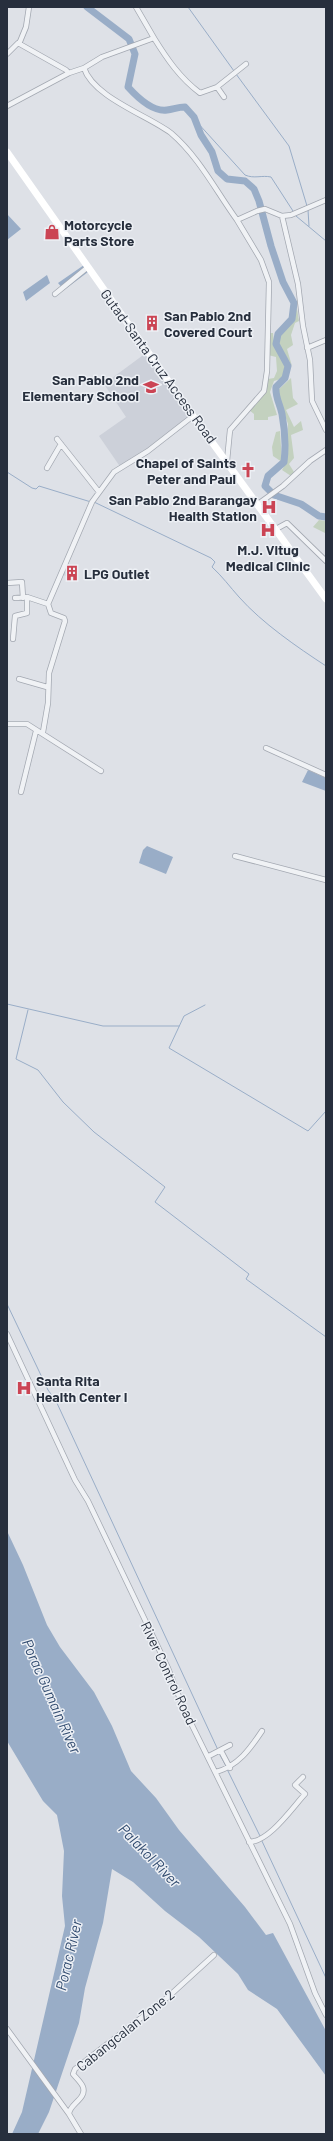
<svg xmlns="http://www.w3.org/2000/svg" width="333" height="2141" font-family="Barlow,sans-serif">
<rect width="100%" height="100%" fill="#dee1e7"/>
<!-- built -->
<path fill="#ccd0d9" d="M 146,353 L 191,417 L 121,468 L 99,436 L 126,417 L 104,384 Z
M 66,566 L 77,571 L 73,580 L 62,574 Z"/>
<!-- green -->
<path fill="#c3d1bf" d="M 296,303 L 299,321 L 295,323 L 291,335 L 293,345 L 287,349 L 292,366 L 279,344 L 280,335 L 295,318 Z
M 270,333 L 273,333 L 274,344 L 286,365 L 284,378 L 274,381 L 270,392 L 277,415 L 268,417 L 268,420 L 254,420 L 254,414 L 249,410 L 259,399 L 268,379 L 274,378 L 277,371 L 276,357 L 268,355 Z
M 291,378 L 293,398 L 298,404 L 286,410 L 294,427 L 301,421 L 303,430 L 291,435 L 294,458 L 289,464 L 294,472 L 291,476 L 282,470 L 287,461 L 288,424 L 277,391 Z
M 280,431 L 282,462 L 273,456 L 272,447 L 276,432 Z
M 319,520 L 326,521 L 325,533 L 313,527 Z"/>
<!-- water -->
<path fill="#99adc7" d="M 7,214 L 21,229 L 7,240 Z
M 84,265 L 88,272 L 64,290 L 58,283 Z
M 47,275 L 50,283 L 26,301 L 23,292 Z
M 308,770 L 326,778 L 326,791 L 302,782 Z
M 147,846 L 173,857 L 166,874 L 139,863 L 143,850 Z
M 7,1531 L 23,1565 L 47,1625 L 60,1647 L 94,1692 L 112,1726 L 131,1771 L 156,1798 L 179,1830 L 245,1907 L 266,1935 L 273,1933 L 326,2031 L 326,2076 L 277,2009 L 248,1990 L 238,1974 L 199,1937 L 165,1911 L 133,1882 L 112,1869 L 103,1923 L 85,1988 L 79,2023 L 49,2112 L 38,2134 L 12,2134 L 22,2112 L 65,1926 L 62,1896 L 64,1851 L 57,1815 L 43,1801 L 7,1741 Z"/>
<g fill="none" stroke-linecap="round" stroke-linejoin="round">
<!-- stream -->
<path stroke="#99adc7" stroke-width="1" d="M 188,7 L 234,71
M 236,74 L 289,146 L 307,206
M 196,121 L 245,175 C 254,179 262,175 271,177 L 293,211
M 308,210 L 309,226
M 296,216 L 326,241
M 7,472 L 32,488 L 36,489 L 39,486 L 91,502
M 94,502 L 211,558 L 215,562 L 212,567 C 222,576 230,587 239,597 C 262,623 297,647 326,666
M 7,1004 L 103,1026 L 179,1026
M 205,1005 L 184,1016 L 169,1048 L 308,1131 L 326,1111
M 28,1010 L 16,1059 L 38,1070 L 63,1102 L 94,1132 L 165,1187 L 155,1202 L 249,1274 L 246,1279 L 326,1337
M 7,1304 L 48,1390 L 56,1401 L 218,1750
M 220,1755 L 226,1766
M 227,1769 L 260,1836
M 261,1839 L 326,1978"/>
<!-- river -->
<path stroke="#99adc7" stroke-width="7" d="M 87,7 L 129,39 L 135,54 L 128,87 C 137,97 153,112 167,110 C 174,109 178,107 185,107 L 194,117 L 201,135 L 212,152 L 218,171 L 227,179 L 245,181 L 254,189 L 259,201 L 271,246 L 283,282 L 294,303 L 292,319 L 278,334 L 276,344 L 288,366 L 285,378 L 276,387 C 275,397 280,404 282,414 C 285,430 286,446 284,462 L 268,476 L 265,486 L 274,495 L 301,504 L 319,516 L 326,517"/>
<defs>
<path id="minor" d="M 136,7 L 154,38
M 19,44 L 26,27 L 29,7
M 7,54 L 18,43 L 66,70 L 69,73
M 84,68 C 93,97 149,116 171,133 C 199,157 216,191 237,220
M 217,87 L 246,64
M 7,106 L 69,73 L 84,68 L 102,57 L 154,38 C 167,59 180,78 200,93 L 217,87 L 224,97
M 282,216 L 298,284 L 303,326 L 310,360 L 312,401 L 326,430
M 55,294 L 88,267
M 307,348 L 326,340
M 57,439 L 99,492
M 227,461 L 230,430 L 264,391 L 267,371 L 269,282 L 261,260 L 237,220 L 257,211 L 265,209 L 282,216 L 291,215 L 326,200
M 47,468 L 61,444
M 258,504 L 283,486 L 310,461 L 326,450
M 276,529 L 287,523 L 326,561
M 7,583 L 22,582 L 23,598
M 15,598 L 27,597 L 48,604
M 13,639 L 15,616 L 27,613 L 27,597
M 19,679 L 47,687
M 7,724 L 27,724 L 101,771
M 43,732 L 48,703 L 49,673 L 65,621 L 64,618 L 51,613 L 48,604 L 92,502 L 114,472 L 148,451 L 193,416
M 266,748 L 326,775
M 21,792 L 36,731
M 235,856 L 326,880
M 7,1334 L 75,1480 L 88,1501 L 168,1668 L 183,1707 L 290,1924 L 315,1993 L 326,2015
M 221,1751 L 230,1768
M 209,1756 L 230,1745
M 216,1772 C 238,1766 250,1749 262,1731
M 249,1842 C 269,1842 292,1808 305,1794 L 295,1785 L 303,1777
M 7,2029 L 69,2114
M 81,2134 L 69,2114 C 69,2104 87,2099 83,2087 C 81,2082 76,2078 73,2074 L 75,2069 L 168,1997 L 214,1955"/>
</defs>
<!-- minor casing -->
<use href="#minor" stroke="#a3a8b1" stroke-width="6"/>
<!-- minor -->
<use href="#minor" stroke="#f0f2f5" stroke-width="4.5"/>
<!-- secondary -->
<path stroke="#fff" stroke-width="7" d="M 7,152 L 193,416 L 326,599"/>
</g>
<!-- icons -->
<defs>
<symbol id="shop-bare" viewBox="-9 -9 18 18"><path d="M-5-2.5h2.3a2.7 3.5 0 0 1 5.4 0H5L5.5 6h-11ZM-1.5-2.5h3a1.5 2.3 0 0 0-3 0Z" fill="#cb4454" stroke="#edf0f5" stroke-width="2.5" paint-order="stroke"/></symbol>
<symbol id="building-bare" viewBox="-9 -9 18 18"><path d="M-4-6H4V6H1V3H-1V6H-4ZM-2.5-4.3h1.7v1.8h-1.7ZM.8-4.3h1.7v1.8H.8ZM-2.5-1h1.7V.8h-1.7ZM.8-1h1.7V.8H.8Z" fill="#cb4454" stroke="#edf0f5" stroke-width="2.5" paint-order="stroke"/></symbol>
<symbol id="school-bare" viewBox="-9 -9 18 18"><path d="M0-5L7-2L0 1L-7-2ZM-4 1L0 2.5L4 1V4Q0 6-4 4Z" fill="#cb4454" stroke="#edf0f5" stroke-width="2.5" paint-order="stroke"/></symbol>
<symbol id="church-bare" viewBox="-9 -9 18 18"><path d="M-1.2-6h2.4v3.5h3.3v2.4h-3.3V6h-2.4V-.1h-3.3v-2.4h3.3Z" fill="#cb4454" stroke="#edf0f5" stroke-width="2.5" paint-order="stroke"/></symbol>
<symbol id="hospital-bare" viewBox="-9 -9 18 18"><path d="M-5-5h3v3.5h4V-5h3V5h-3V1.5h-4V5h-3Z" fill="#cb4454" stroke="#edf0f5" stroke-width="2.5" paint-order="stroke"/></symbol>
</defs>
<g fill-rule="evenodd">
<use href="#shop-bare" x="41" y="221" width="22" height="22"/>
<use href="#building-bare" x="141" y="312" width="22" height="22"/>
<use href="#school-bare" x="140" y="376" width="22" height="22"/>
<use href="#church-bare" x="237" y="459" width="22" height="22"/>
<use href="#hospital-bare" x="258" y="496" width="22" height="22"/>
<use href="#hospital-bare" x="257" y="519" width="22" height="22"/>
<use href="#building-bare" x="61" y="562" width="22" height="22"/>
<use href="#hospital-bare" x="13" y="1377" width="22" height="22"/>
</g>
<g text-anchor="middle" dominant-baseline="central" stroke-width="3" stroke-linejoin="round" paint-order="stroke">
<!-- poi labels -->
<g font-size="14" font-weight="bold" fill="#272f3d" stroke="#edf0f5" text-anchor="start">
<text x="64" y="224">Motorcycle<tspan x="64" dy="16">Parts Store</tspan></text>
<text x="164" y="315">San Pablo 2nd<tspan x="164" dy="16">Covered Court</tspan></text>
<text x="139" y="379" text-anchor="end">San Pablo 2nd<tspan x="139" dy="16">Elementary School</tspan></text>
<text x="236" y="462" text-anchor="end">Chapel of Saints<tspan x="236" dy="16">Peter and Paul</tspan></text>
<text x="257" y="499" text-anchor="end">San Pablo 2nd Barangay<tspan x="257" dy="16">Health Station</tspan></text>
<text x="268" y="549" text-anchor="middle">M.J. Vitug<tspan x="268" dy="16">Medical Clinic</tspan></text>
<text x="84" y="573">LPG Outlet</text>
<text x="36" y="1380">Santa Rita<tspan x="36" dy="16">Health Center I</tspan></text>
</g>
<!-- street labels -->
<g font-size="14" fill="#272f3d" stroke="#edf0f5">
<text transform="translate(159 366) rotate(54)">Gutad-Santa Cruz Access Road</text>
<text transform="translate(169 1673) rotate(65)">River Control Road</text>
<text transform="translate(125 2030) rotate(-39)">Cabangcalan Zone 2</text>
</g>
<!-- water labels -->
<g font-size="15" font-style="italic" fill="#324c70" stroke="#edf0f5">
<text transform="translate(52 1696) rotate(66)">Porac Gumain River</text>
<text transform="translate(150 1855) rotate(46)">Palakol River</text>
<text transform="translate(68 1955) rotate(-77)">Porac River</text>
</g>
</g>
<!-- border -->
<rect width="333" height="2141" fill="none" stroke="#272f3d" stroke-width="16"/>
</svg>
